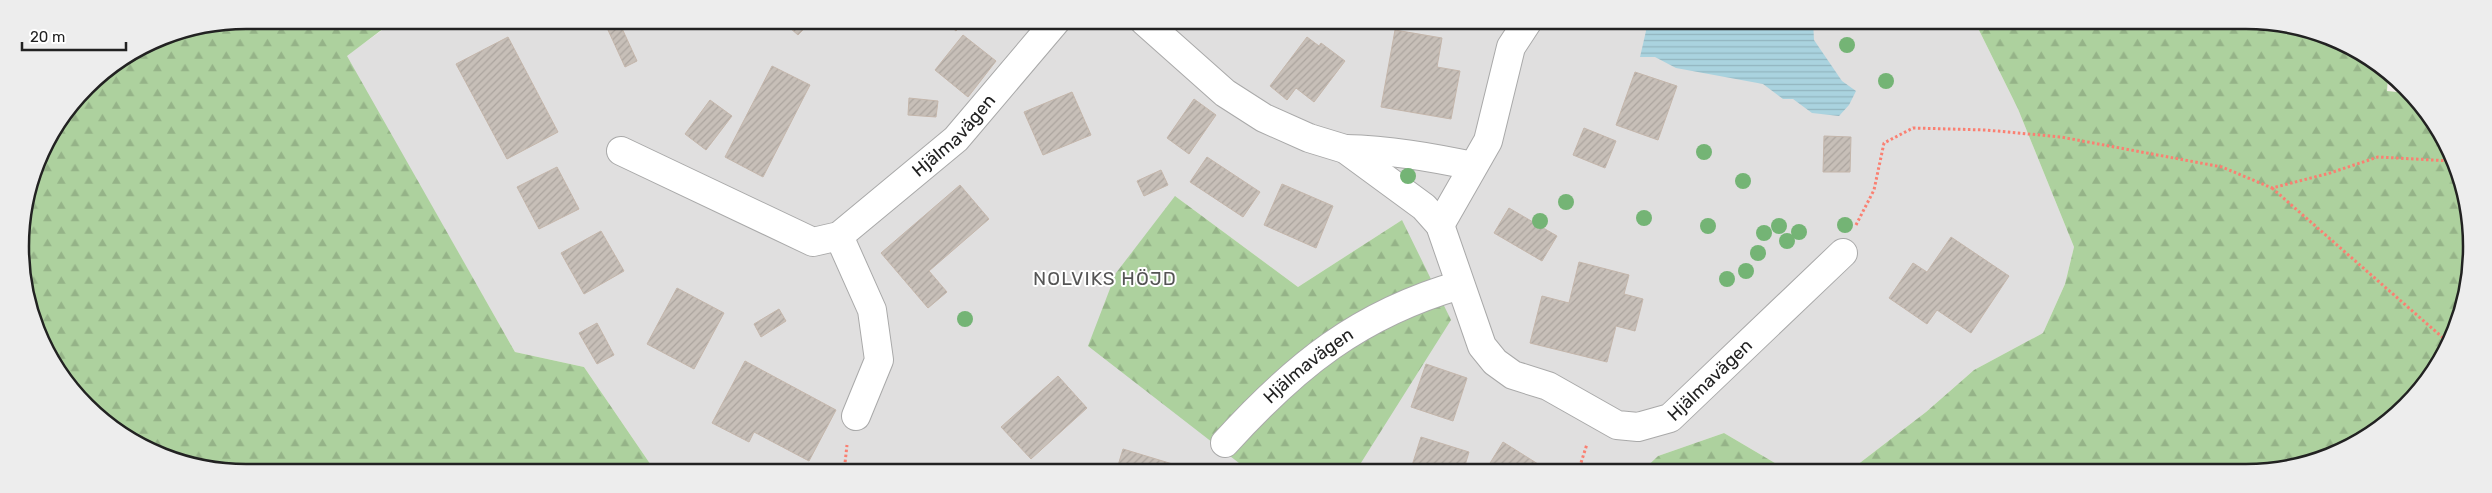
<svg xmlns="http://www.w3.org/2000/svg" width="2492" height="493" font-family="Rubik,sans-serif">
<defs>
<pattern id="forest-firs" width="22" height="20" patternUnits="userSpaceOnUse" patternTransform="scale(1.25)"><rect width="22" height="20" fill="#add19e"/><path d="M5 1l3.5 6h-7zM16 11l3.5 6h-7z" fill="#95b388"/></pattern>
<pattern id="water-rules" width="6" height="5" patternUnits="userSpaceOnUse" patternTransform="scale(1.25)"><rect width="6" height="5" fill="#aad3df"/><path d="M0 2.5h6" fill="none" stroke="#92b5bf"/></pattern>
<pattern id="building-hatch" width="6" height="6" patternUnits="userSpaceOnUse" patternTransform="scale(1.25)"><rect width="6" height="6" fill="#c7bfb8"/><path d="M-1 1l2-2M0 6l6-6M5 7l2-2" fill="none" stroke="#aba49e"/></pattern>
</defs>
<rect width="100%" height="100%" fill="#f2efe9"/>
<!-- residential -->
<path fill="#e0dfdf" d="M 385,20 L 1975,22 L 2018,109 L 2074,247 L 2065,284 L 2043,333 L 1974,370 L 1926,412 L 1848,472 L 1790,472 L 1724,433 L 1658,456 L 1641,472 L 1358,472 L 1402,220 L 1298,287 L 1175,196 L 1247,472 L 655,471 L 584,367 L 515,352 L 346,56 L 388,26 Z"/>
<!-- forest -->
<path fill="url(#forest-firs)" d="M 247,20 L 385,20 L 388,25 L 347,56 L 515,352 L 584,367 L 655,471 L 217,471 L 134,443 L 76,396 L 32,319 L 20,232 L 37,160 L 87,86 L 160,37 Z
M 1975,22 L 2275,22 L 2358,50 L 2388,76 L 2387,91 L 2407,93 L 2425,108 L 2464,188 L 2470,276 L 2449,346 L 2405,407 L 2345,450 L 2261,472 L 1848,472 L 1926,412 L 1974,370 L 2043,333 L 2065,284 L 2074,247 L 2018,109 Z
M 1175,196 L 1298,287 L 1402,220 L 1451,320 L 1359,466 L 1358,472 L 1247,472 L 1248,470 L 1088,346 L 1116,273 Z
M 1724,433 L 1790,472 L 1641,472 L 1658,456 Z"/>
<!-- water -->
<path fill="url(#water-rules)" d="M 1645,21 L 1813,21 L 1814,40 L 1842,81 L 1856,91 L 1849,105 L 1839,116 L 1812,113 L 1793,99 L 1783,99 L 1763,84 L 1676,68 L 1655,57 L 1640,57 L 1646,31 Z"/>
<!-- building -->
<path fill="url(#building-hatch)" stroke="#c4b6ab" d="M 782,21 L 812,21 L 798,35 Z
M 944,21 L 965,21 L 956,31 Z
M 620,24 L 637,61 L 625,67 L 608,30 Z
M 1395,30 L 1442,38 L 1437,67 L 1460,71 L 1451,119 L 1381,107 Z
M 963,35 L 996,61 L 968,97 L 935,70 Z
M 508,37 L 558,132 L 507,159 L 456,64 Z
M 1307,37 L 1319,46 L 1321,43 L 1345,61 L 1314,102 L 1296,88 L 1287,100 L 1270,86 Z
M 772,66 L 810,85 L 763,177 L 725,157 Z
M 1635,72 L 1677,86 L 1658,140 L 1616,125 Z
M 1072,92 L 1091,135 L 1043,155 L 1024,112 Z
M 909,98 L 938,101 L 936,117 L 908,115 Z
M 1194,99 L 1216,115 L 1189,154 L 1167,138 Z
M 710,100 L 732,116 L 706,150 L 685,134 Z
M 1584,128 L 1616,141 L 1605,168 L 1573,155 Z
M 1824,136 L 1851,137 L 1850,172 L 1823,172 Z
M 1207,157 L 1260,192 L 1243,217 L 1190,182 Z
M 557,167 L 579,209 L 539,229 L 517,187 Z
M 1161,170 L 1168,185 L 1144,196 L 1137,181 Z
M 1282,184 L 1333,206 L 1316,248 L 1264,225 Z
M 960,185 L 989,219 L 929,271 L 947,292 L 928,308 L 881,253 Z
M 1509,208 L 1557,236 L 1542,261 L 1494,233 Z
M 601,231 L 624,271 L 584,294 L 561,253 Z
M 1951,237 L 2009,276 L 1971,333 L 1937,310 L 1927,324 L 1889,298 L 1913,263 L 1927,272 Z
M 1579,262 L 1629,275 L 1624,294 L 1643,299 L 1635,331 L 1616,326 L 1607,362 L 1530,343 L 1542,296 L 1569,303 Z
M 677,288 L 724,313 L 694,369 L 647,344 Z
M 779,309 L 786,321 L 761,337 L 754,324 Z
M 597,323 L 614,355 L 597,364 L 579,333 Z
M 745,361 L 836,410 L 809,461 L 754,432 L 749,442 L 712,423 Z
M 1426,364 L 1467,378 L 1453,421 L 1411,407 Z
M 1058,376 L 1087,408 L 1031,459 L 1001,427 Z
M 1421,437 L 1469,452 L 1463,472 L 1410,472 Z
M 1503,442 L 1538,464 L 1533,472 L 1494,472 L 1487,468 Z
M 1123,449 L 1189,469 L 1189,472 L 1116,472 Z"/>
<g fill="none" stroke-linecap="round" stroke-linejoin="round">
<defs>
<g id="minor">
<path id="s1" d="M 1144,21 L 1225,93 L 1264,118 L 1309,138 L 1345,149 L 1424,207 L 1440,225 L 1482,346 L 1495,362 L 1513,375 L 1548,386 L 1617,425 L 1638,427 L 1670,418 L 1843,253"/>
<path d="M 1345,149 C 1390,150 1430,157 1473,166"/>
<path id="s2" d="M 621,151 L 813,242 L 839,236 L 956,139 L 1056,21"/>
<path d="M 1440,225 L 1488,141 L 1511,47 L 1528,21"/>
<path d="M 839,236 L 872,310 L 879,360 L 856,416"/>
<path id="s3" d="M 1225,443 C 1295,366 1359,314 1460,285"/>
</g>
</defs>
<!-- minor casing -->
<use href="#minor" stroke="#a9a9a9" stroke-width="30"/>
<!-- path -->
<path stroke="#fa8072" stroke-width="3" stroke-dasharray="2.5 2.5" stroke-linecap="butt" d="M 2272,188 L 2450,344
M 1856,225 L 1874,190 L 1884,143 L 1913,128 L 1986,130 L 2061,137 L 2222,167 L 2272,188 L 2330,173 L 2378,157 L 2451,161
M 844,472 L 847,445
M 1578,472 L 1587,444"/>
<!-- minor -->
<use href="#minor" stroke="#fff" stroke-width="28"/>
</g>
<!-- trees -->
<g fill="#74b475">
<circle cx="1847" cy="45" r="8"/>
<circle cx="1886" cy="81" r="8"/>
<circle cx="1704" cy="152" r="8"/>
<circle cx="1408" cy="176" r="8"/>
<circle cx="1743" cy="181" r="8"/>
<circle cx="1566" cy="202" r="8"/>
<circle cx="1644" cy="218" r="8"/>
<circle cx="1540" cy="221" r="8"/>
<circle cx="1845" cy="225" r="8"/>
<circle cx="1708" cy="226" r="8"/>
<circle cx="1779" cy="226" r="8"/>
<circle cx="1799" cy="232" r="8"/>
<circle cx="1764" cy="233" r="8"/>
<circle cx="1787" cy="241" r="8"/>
<circle cx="1758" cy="253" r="8"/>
<circle cx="1746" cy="271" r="8"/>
<circle cx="1727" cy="279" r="8"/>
<circle cx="965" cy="319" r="8"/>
</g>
<g text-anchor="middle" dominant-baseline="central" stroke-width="4" stroke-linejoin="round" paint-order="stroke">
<!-- street labels -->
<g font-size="18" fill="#222" stroke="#fff">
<text stroke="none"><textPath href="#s2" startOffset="392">Hjälmavägen</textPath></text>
<text stroke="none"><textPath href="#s3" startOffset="114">Hjälmavägen</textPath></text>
<text stroke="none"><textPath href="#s1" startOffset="760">Hjälmavägen</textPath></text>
</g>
<!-- neighbourhood labels -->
<g font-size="19" letter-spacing="1" fill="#555" stroke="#fff">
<text x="1105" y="278">NOLVIKS HÖJD</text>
</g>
</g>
<!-- crop -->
<path d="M0 0H2492V493H0ZM246 29H2246A217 217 0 0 1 2463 246V247A217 217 0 0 1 2246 464H246A217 217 0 0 1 29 247V246A217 217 0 0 1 246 29Z" fill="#ededed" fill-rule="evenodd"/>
<path fill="none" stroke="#222" stroke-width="2.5" d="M246 29H2246A217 217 0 0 1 2463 246V247A217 217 0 0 1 2246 464H246A217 217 0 0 1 29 247V246A217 217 0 0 1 246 29Z"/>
<!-- scale -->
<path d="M22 42v8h104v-8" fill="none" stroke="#222222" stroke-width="2.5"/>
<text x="30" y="42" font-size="15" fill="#222222" stroke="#ffffff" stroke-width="4" paint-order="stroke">20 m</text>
</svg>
